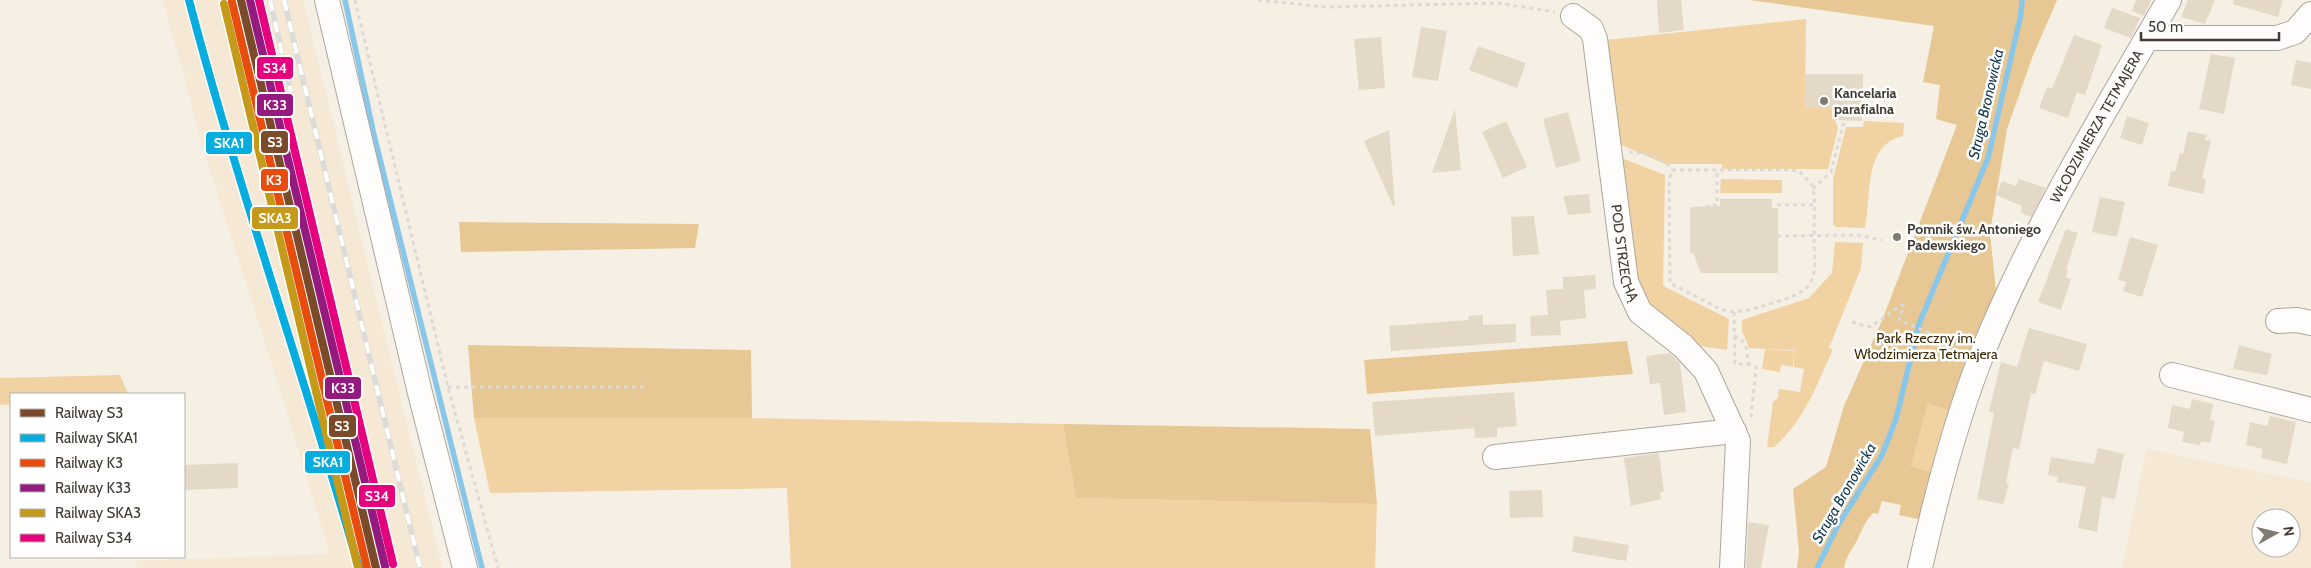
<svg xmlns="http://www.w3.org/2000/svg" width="2311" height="568" font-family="Cabin,sans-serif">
<rect width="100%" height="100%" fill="#f6efe4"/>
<!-- built -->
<path fill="#f5e8d4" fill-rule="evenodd" d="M 163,0 L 303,0 L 442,568 L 137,568 L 136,561 L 330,554 L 279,387 L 206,158 Z
M 2146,449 L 2311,482 L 2311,568 L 2122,568 ZM 2261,518 L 2291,518 L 2291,548 L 2261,548 Z"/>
<!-- green -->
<path fill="#f0d2a3" d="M 1806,19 L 1805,107 L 1836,108 L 1835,120 L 1838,128 L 1828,169 L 1722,169 L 1722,164 L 1665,164 L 1617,143 L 1605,40 Z
M 1864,121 L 1904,123 L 1903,136 C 1862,145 1872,198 1865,228 L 1836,227 L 1833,224 L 1833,179 L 1846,127 L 1863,127 Z
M 1619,157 L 1665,175 L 1663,286 L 1729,319 L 1727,350 L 1693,345 L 1643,306 Z
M 1721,179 L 1782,180 L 1782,193 L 1720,193 Z
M 1835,242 L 1863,243 L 1861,268 L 1829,348 L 1833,349 C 1817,385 1804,421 1774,447 L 1767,447 L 1773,402 L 1778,398 L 1779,389 L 1800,392 L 1804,369 L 1794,367 L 1794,350 L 1749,348 L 1742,331 L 1742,320 L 1809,298 L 1832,273 Z
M 1765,349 L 1794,351 L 1793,367 L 1781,365 L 1780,372 L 1762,369 Z
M 120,375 L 128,394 L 11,394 L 11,404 L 0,405 L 0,378 Z
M 1928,404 L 1949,410 L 1931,472 L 1911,466 Z
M 474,418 L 752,418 L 1063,424 L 1076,498 L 1377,504 L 1375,568 L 791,568 L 787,488 L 490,493 Z"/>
<!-- forest -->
<path fill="#e7c794" d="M 1749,0 L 2057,0 L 2032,58 L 2007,129 L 1990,233 L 1997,301 L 1972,367 L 1949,410 L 1928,404 L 1911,466 L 1931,472 L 1923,520 L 1899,515 L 1901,505 L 1882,501 L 1878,514 L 1873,513 C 1865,522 1864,526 1859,536 C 1853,550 1848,551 1844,568 L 1797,568 L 1799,552 L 1793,489 L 1826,467 L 1844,406 L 1883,318 L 1957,125 L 1936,119 L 1940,85 L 1923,82 L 1934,26 Z
M 459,222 L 699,224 L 695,248 L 461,252 Z
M 1627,341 L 1633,374 L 1367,394 L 1364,360 Z
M 468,345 L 751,350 L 752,418 L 474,418 Z
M 1063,424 L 1370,429 L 1377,504 L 1076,498 Z"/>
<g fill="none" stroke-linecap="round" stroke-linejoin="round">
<!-- stream -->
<path stroke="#88c7ea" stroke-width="5.5" d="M 345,0 L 374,135 L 482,568
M 1817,568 L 1838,525 L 1882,455 L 1896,419 L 1919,324 L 1988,158 L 2021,14 L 2022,0"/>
</g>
<!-- building -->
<path fill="#e4d9c7" d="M 1657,0 L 1681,0 L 1684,30 L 1659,33 Z
M 2136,0 L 2151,0 L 2144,16 L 2132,11 Z
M 2188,0 L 2215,0 L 2205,24 L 2181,17 Z
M 2234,0 L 2283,0 L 2278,17 L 2233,4 Z
M 2112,8 L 2140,18 L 2131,38 L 2104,28 Z
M 1421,27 L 1447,31 L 1438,81 L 1412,77 Z
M 2074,35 L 2102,45 L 2085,95 L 2077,92 L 2068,118 L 2039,108 L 2047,87 L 2052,89 Z
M 1381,37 L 1385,88 L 1359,90 L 1354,39 Z
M 1478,46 L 1526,63 L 1517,88 L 1469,70 Z
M 2211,54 L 2235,58 L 2224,114 L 2199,109 Z
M 2296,60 L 2311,63 L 2311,89 L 2291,85 Z
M 1805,74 L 1863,74 L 1862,121 L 1835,120 L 1836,108 L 1805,108 Z
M 1455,109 L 1461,170 L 1432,173 Z
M 1568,112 L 1581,161 L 1556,168 L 1543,119 Z
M 2127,116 L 2149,123 L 2142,145 L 2120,138 Z
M 1506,121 L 1527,167 L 1503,178 L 1482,132 Z
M 1389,130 L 1395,206 L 1393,206 L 1364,141 Z
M 2188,131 L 2207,135 L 2205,140 L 2211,141 L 2202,178 L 2206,179 L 2203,194 L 2168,186 L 2171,171 L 2175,172 L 2180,153 L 2183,154 Z
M 2019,179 L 2046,188 L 2031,217 L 2021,213 L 2022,206 L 1996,195 L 2002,181 L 2016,186 Z
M 1589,194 L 1591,213 L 1568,215 L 1563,196 Z
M 2100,197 L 2125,202 L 2117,237 L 2092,232 Z
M 1720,199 L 1772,199 L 1772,208 L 1778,208 L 1778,273 L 1701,273 L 1693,253 L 1690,253 L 1690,207 L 1720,206 Z
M 1534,216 L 1539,254 L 1513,256 L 1511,217 Z
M 2066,229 L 2078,233 L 2066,269 L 2068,269 L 2066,277 L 2071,279 L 2061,310 L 2038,302 Z
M 2130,237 L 2158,245 L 2142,297 L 2123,291 L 2126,282 L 2118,280 Z
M 1595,275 L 1596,289 L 1584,290 L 1586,318 L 1560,321 L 1561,335 L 1531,336 L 1530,316 L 1548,315 L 1546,290 L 1563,289 L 1563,277 Z
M 1483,315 L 1483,325 L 1516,324 L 1516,342 L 1391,351 L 1389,326 L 1468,320 L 1469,316 Z
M 2029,328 L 2087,344 L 2079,371 L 2044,361 L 2035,394 L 2031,393 L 2019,449 L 2013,448 L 2006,483 L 2009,484 L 2003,504 L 1977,499 L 1994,413 L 1989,411 L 2001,362 L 2017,367 Z
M 2239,345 L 2272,354 L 2267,375 L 2233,369 Z
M 1670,353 L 1680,363 L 1686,412 L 1664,415 L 1660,383 L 1650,384 L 1646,356 Z
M 1514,392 L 1517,426 L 1497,428 L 1497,437 L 1475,438 L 1474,428 L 1375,436 L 1372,402 Z
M 2192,399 L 2213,404 L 2210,420 L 2215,421 L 2210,443 L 2201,441 L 2200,445 L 2182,442 L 2184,432 L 2168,428 L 2172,405 L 2190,409 Z
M 2270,416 L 2296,422 L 2287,464 L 2261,458 L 2263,449 L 2246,445 L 2250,422 L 2267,426 Z
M 2098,448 L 2124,454 L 2115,499 L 2102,497 L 2097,532 L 2078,528 L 2086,487 L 2057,482 L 2058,477 L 2048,475 L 2051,457 L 2094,464 Z
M 1659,453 L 1664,492 L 1660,493 L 1661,499 L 1631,506 L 1624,458 Z
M 238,463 L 238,488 L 184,490 L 184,465 Z
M 1542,490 L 1543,517 L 1510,518 L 1509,491 Z
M 1748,522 L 1769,525 L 1761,568 L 1746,568 Z
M 1574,536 L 1629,545 L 1626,561 L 1572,552 Z"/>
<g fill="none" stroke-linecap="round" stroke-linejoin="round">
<defs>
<g id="minor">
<path d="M 327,0 L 420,393 L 465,568"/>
<path id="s1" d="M 1573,16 L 1591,29 L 1595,39 L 1626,282 L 1640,312 L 1683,346 L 1706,371 L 1738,441 L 1732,568"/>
<path d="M 2147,38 L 2277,38 L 2295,32 L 2311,14"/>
<path d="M 2278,321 L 2297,320 L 2311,323"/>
<path d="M 2172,375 L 2311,410"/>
<path d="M 1495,457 L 1734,431"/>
<path id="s2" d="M 1920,568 C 1936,496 1955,422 1982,354 C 2032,230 2102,116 2169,0"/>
</g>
</defs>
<!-- minor casing -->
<use href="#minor" stroke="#aca79e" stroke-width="26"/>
<!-- path -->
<path stroke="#dcd9d6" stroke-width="3" stroke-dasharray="4 4" stroke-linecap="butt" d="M 355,0 L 448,387 L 498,568
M 1258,0 L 1326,7 L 1498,3 L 1555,12
M 1629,152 C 1644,153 1663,156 1672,170
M 1813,189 L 1831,172 L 1843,125 L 1848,121
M 1777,205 L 1814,205
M 1705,207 L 1717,205 L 1717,170
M 1777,236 L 1857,235 L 1882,240
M 1734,312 L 1720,309 L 1670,283 L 1669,181 L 1672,170 L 1792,170 L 1800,172 L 1812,185 C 1816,199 1814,217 1814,232 C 1814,276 1823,288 1776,302 C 1762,306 1749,311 1734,312 L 1735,364 L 1748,364 L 1756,367 L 1751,418
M 1852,322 L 1867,327 L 1872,326 L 1901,305 L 1904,306 L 1899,320 L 1963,347
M 1734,336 C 1748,341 1747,351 1748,364
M 448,387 L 644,387"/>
<!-- minor -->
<use href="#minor" stroke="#fefdfb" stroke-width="24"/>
<defs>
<path id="rail" d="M 270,0 L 291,93
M 284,0 L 420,568"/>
</defs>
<!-- rail casing -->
<use href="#rail" stroke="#dddbd7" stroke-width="5.5"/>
<!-- rail -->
<use href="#rail" stroke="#fff" stroke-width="4" stroke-dasharray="11" stroke-linecap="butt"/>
<defs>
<path id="rail-1" d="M 241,0 L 376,568"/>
<path id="rail-2" d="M 189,0 C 239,191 305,378 359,568"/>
<path id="rail-3" d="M 232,2 L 367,568"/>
<path id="rail-4" d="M 250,0 L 385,566"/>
<path id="rail-5" d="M 224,4 L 358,568"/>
<path id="rail-6" d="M 259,0 L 393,564"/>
</defs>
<!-- rail-1 casing -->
<use href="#rail-1" stroke="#fff" stroke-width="11"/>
<!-- rail-2 casing -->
<use href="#rail-2" stroke="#fff" stroke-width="11"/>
<!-- rail-3 casing -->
<use href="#rail-3" stroke="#fff" stroke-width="11"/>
<!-- rail-4 casing -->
<use href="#rail-4" stroke="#fff" stroke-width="11"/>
<!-- rail-5 casing -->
<use href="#rail-5" stroke="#fff" stroke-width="11"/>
<!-- rail-6 casing -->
<use href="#rail-6" stroke="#fff" stroke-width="11"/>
<!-- rail-1 -->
<use href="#rail-1" stroke="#7a4b2a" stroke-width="8"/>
<!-- rail-2 -->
<use href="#rail-2" stroke="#06adde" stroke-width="8"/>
<!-- rail-3 -->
<use href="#rail-3" stroke="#e84d0f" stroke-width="8"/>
<!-- rail-4 -->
<use href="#rail-4" stroke="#951a80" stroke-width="8"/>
<!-- rail-5 -->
<use href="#rail-5" stroke="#c59a1a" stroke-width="8"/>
<!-- rail-6 -->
<use href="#rail-6" stroke="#e5007d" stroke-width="8"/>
</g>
<!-- markers -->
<g fill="#807a71" stroke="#fff" stroke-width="2">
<circle cx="1824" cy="101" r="5"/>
<circle cx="1897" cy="237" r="5"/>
</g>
<g text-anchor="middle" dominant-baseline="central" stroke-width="5" stroke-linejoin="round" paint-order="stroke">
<!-- poi labels -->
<g font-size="14" font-weight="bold" fill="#403b33" stroke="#fff" text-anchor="start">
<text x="1834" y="93">Kancelaria<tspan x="1834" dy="16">parafialna</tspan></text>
<text x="1907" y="229">Pomnik św. Antoniego<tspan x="1907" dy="16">Padewskiego</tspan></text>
</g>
<!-- street labels -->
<g font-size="14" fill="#403b33" stroke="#fff">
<text stroke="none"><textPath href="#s2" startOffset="478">WŁODZIMIERZA TETMAJERA</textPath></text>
<text stroke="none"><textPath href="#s1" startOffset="249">POD STRZECHĄ</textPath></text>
</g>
<!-- park labels -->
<g font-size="14" fill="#3b2701" stroke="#fff">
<text x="1926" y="338">Park Rzeczny im.<tspan x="1926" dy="16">Włodzimierza Tetmajera</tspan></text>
</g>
<!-- water labels -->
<g font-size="15" font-style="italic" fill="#0f374e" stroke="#fff">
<text transform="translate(1986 104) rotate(-77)">Struga Bronowicka</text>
<text transform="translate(1844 493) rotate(-60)">Struga Bronowicka</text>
</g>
</g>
<g stroke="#fff" stroke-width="2">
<rect x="256" y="56" width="38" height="24" rx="5" fill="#e5007d"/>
<rect x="256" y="93" width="38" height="24" rx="5" fill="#951a80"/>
<rect x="260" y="130" width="29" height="24" rx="5" fill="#7a4b2a"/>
<rect x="205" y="131" width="48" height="24" rx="5" fill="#06adde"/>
<rect x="260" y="168" width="29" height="24" rx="5" fill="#e84d0f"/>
<rect x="251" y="206" width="48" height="24" rx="5" fill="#c59a1a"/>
<rect x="324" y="376" width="38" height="24" rx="5" fill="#951a80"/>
<rect x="328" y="414" width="29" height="24" rx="5" fill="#7a4b2a"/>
<rect x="304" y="450" width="47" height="24" rx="5" fill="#06adde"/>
<rect x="358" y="484" width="38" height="24" rx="5" fill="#e5007d"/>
</g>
<g font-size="14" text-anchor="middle" font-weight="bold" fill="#fff">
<text x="275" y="73">S34</text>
<text x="275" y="110">K33</text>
<text x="275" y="147">S3</text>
<text x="229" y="148">SKA1</text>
<text x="274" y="185">K3</text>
<text x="275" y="223">SKA3</text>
<text x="343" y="393">K33</text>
<text x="342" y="431">S3</text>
<text x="328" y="467">SKA1</text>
<text x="377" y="501">S34</text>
</g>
<!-- legend -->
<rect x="10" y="393" width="175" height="165" fill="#ffffff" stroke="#b3b1ad"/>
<rect x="20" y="409" width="25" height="8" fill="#7a4b2a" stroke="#b3b1ad"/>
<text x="55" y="418" font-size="15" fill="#403b33">Railway S3</text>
<rect x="20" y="434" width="25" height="8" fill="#06adde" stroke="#b3b1ad"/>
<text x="55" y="443" font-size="15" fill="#403b33">Railway SKA1</text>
<rect x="20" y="459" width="25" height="8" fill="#e84d0f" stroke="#b3b1ad"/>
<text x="55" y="468" font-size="15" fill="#403b33">Railway K3</text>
<rect x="20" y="484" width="25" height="8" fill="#951a80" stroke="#b3b1ad"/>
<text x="55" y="493" font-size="15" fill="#403b33">Railway K33</text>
<rect x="20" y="509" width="25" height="8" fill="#c59a1a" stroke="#b3b1ad"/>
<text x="55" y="518" font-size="15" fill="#403b33">Railway SKA3</text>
<rect x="20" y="534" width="25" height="8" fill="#e5007d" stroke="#b3b1ad"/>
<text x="55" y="543" font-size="15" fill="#403b33">Railway S34</text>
<!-- north arrow -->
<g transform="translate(2276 533) rotate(82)"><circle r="24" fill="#ffffff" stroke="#b3b1ad"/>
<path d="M0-4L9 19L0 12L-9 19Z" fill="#807a71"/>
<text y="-8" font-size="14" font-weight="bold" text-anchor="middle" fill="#403b33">N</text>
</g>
<!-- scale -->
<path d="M2141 32v8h138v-8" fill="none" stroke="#403b33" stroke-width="2.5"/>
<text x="2148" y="32" font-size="15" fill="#403b33" stroke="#ffffff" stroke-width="4" paint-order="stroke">50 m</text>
</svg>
